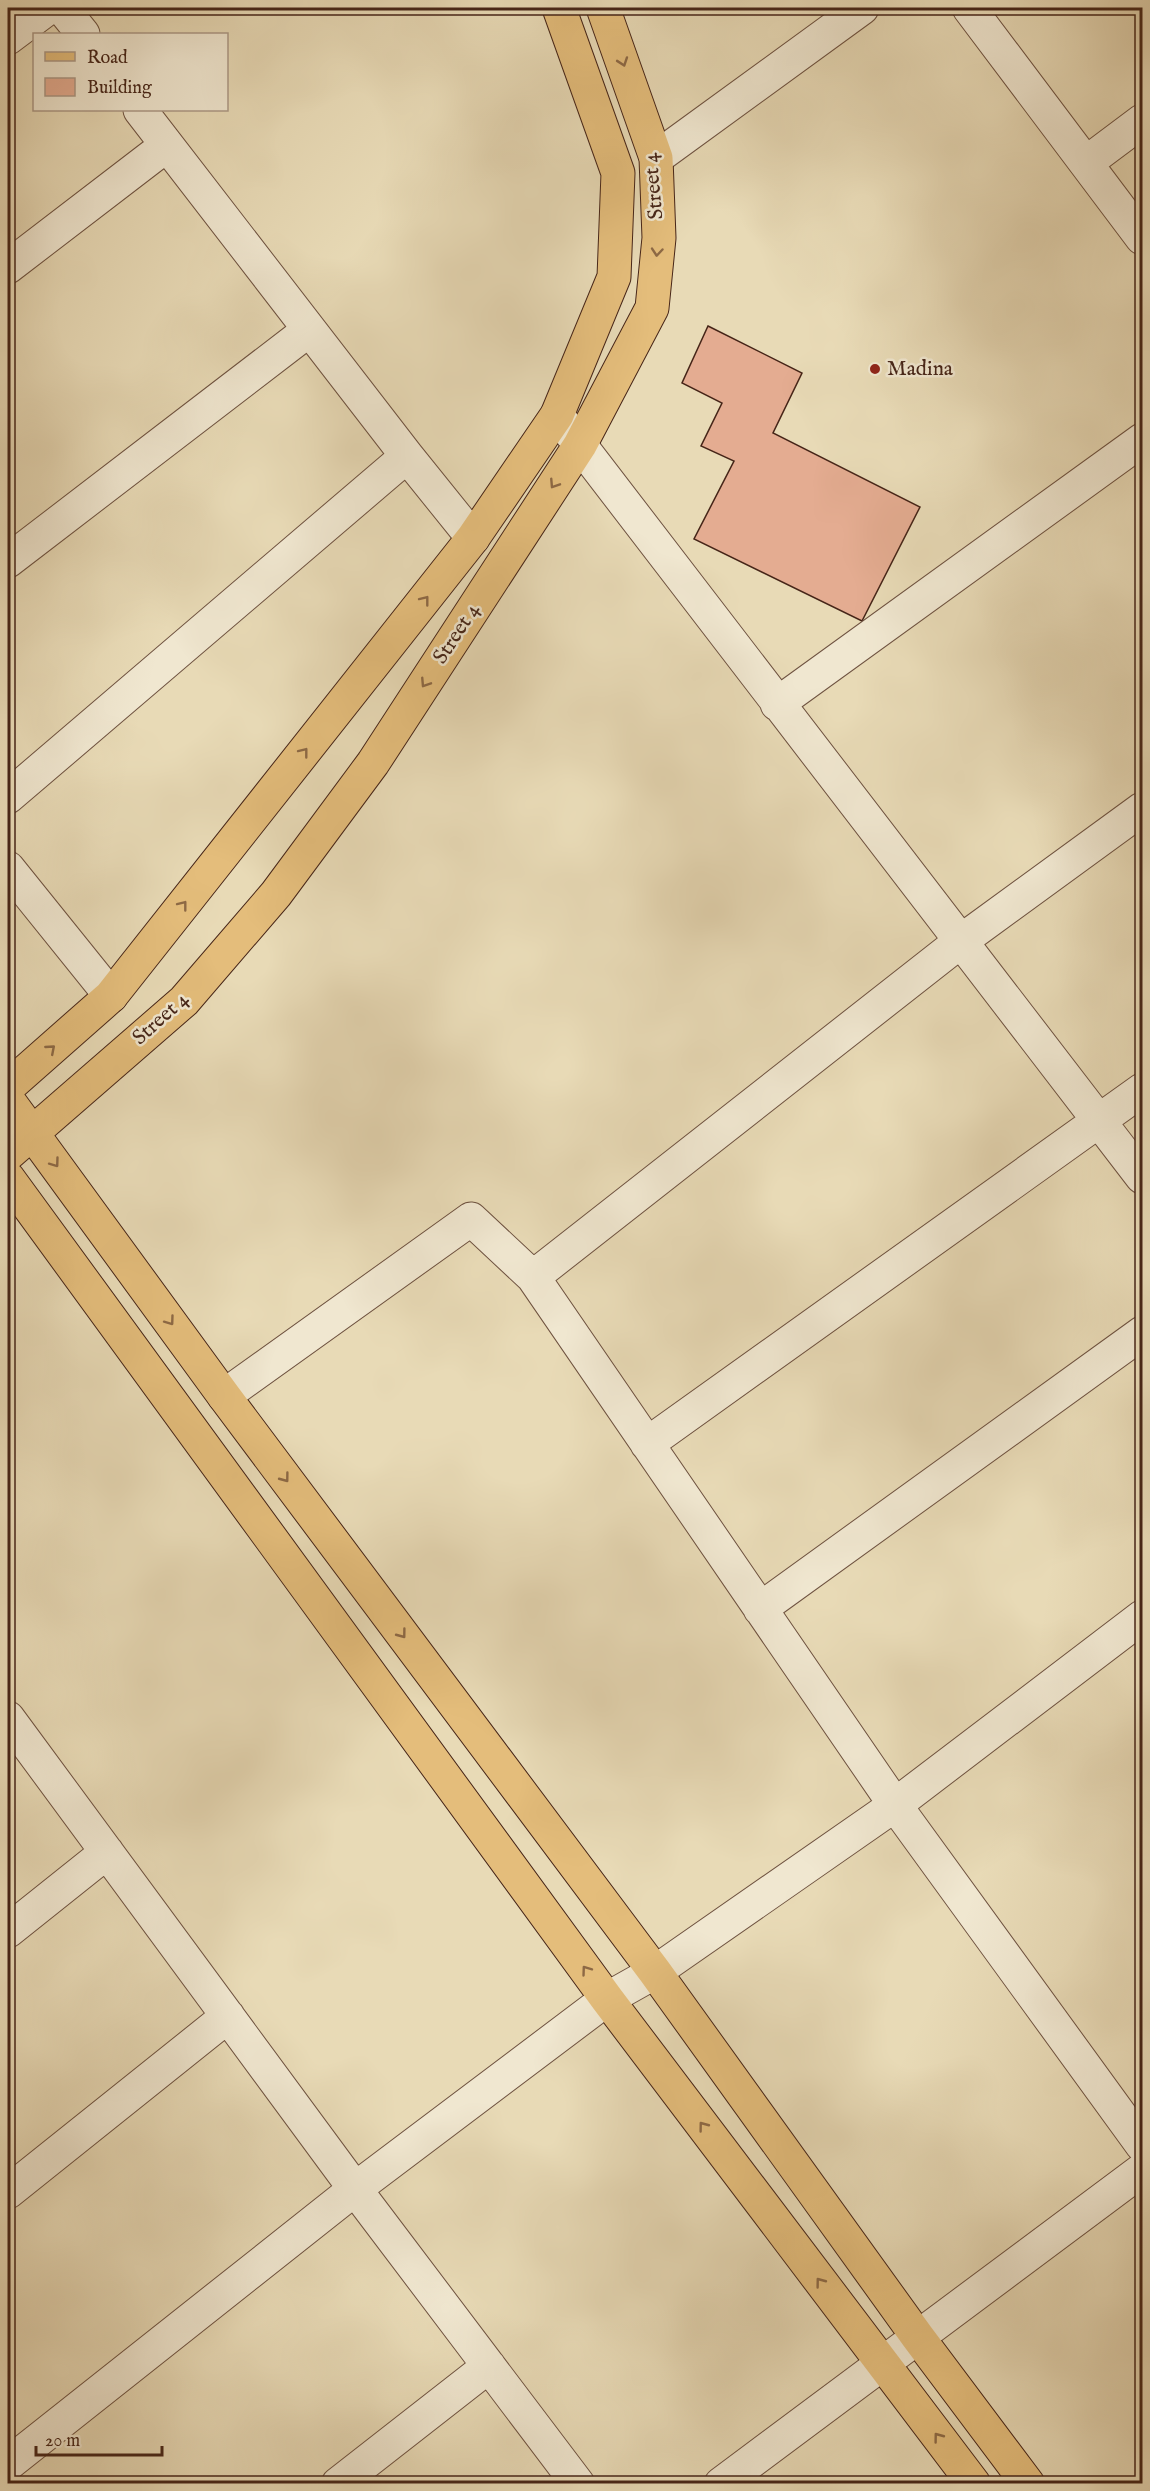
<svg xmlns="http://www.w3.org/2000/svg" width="1150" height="2491" font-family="'IM FELL English',serif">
<rect width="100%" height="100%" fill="#e8dab6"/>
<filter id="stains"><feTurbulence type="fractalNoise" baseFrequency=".00333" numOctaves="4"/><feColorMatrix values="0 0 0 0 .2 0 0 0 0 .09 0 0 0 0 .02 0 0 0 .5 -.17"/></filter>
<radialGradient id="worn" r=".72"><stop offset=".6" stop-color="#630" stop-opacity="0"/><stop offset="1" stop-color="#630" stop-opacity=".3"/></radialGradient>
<!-- building -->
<path fill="#e4ac91" stroke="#462518" stroke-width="1.5" d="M 708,326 L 802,373 L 773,433 L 920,507 L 862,621 L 694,539 L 734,461 L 701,446 L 722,403 L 682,383 Z"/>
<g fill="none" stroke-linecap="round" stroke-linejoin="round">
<defs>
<path id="minor" d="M 62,8 L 83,34
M 969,8 L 1142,238
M 8,38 L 48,8
M 140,110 L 407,456 L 473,538
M 656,158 L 862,8
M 1086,163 L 1142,121
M 8,267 L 167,145
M 557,415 L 1142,1177
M 8,561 L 309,330
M 777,704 L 1142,440
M 8,797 L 407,456
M 8,868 L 111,996
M 533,1277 L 961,941 L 1142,809
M 224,1396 L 471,1219 L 533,1277 L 895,1805 L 1142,2145
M 647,1444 L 1142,1090
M 760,1609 L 1142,1333
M 8,1718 L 355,2189 L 578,2484
M 8,1931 L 107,1852
M 8,2192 L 228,2016
M 8,2464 L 355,2189 L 607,1999 L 655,1972 L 895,1805 L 1142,1617
M 338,2484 L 489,2366
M 721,2484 L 1142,2170"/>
<path id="major" d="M 8,1087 L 111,996 L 473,538 L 557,415 L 614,277 L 618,173 L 559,8
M 8,1100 L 224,1396 L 655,1972 L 917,2336 L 1028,2484
M 8,1154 L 184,1001 L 276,894 L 373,763 L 580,445 L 652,308 L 659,238 L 656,158 L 603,8
M 8,1178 L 607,1999 L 974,2484"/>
</defs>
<!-- minor casing -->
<use href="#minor" stroke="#6e5240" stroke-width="35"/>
<!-- major casing -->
<use href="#major" stroke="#462518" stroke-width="35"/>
<!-- minor -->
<use href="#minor" stroke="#f0e7d0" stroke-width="33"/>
<!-- major -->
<use href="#major" stroke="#e4bd7b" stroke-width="33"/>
</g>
<!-- one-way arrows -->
<defs><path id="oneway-chevron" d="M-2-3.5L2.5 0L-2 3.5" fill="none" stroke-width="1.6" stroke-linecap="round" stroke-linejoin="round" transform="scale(1.5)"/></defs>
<g stroke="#8d6945">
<use href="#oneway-chevron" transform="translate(623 62) rotate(71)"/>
<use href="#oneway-chevron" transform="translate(657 252) rotate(95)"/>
<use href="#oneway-chevron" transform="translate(554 484) rotate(123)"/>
<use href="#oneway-chevron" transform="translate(425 600) rotate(-52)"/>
<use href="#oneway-chevron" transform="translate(425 683) rotate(123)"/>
<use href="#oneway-chevron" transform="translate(304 752) rotate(-52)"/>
<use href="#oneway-chevron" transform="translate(183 905) rotate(-52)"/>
<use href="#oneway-chevron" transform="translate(51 1049) rotate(-41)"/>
<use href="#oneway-chevron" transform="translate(55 1163) rotate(54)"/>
<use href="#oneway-chevron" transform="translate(170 1321) rotate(54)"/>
<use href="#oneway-chevron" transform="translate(285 1478) rotate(53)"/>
<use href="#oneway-chevron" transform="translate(402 1634) rotate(53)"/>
<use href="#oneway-chevron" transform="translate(586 1970) rotate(-126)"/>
<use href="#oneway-chevron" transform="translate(703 2126) rotate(-127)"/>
<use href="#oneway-chevron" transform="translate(820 2282) rotate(-127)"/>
<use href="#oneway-chevron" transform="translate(938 2437) rotate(-127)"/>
</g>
<!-- markers -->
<circle fill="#8f2418" stroke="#f0e7d0" stroke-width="2" cx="875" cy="369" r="6"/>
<g text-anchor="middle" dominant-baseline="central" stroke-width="5" stroke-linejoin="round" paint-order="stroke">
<!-- street labels -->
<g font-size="21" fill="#462518" stroke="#f0e7d0">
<text transform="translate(654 186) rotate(-95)">Street 4</text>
<text transform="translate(457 634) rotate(-57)">Street 4</text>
<text transform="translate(161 1019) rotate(-42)">Street 4</text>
</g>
<!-- poi labels -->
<g font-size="21" fill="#462518" stroke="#f0e7d0" text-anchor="start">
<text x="887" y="369">Madina</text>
</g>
</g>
<!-- margin -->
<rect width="1150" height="2491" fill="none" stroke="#e8dab6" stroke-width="30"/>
<rect x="9" y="9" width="1132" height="2473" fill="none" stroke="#462518" stroke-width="3"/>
<rect x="15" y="15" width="1120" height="2461" fill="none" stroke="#462518" stroke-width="1.5"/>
<!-- legend -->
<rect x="33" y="33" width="195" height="78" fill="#f0e7d0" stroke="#ac9986" stroke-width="1.5"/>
<rect x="45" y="52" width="30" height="9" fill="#e4bd7b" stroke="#ac9986" stroke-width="1.5"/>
<text x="87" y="63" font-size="18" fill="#462518">Road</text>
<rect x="45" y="78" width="30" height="18" fill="#e4ac91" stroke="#ac9986" stroke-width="1.5"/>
<text x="87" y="93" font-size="18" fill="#462518">Building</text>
<!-- scale -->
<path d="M36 2446v9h126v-9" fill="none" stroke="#462518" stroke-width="3"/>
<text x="45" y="2446" font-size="18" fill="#462518" stroke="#f0e7d0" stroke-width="4.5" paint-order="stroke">20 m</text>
<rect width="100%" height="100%" filter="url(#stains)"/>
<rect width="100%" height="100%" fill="url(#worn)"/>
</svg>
